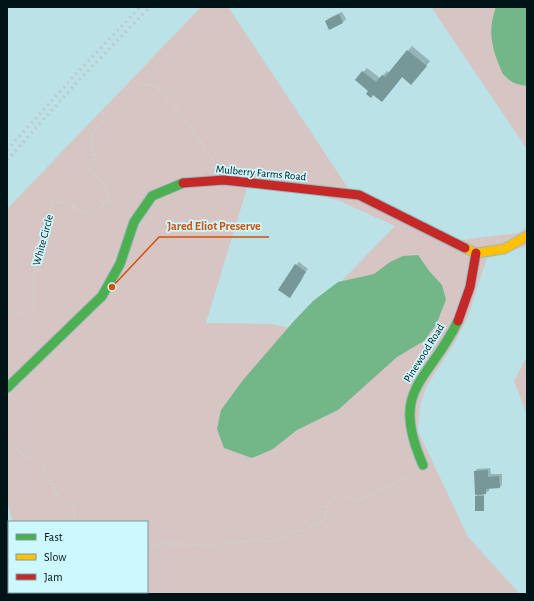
<svg xmlns="http://www.w3.org/2000/svg" width="534" height="601" font-family="'Alegreya Sans',sans-serif">
<rect width="100%" height="100%" fill="#bae2e7"/>
<!-- green -->
<path fill="#d7c5c4" fill-rule="evenodd" d="M 201,7 L 228,7 L 348,188 L 460,240 L 518,233 L 527,227 L 527,246 L 487,258 L 468,317 L 454,344 L 426,387 L 420,406 L 418,431 L 468,537 L 520,594 L 26,594 L 25,592 L 147,592 L 147,522 L 12,522 L 7,499 L 7,209 ZM 247,188 L 309,193 L 340,201 L 395,226 L 295,329 L 272,324 L 206,323 Z
M 431,7 L 527,7 L 527,149 Z
M 527,356 L 527,415 L 514,381 Z"/>
<!-- water -->
<path fill="#73b788" d="M 496,7 L 527,7 L 527,86 C 518,85 511,83 505,76 C 502,74 501,69 499,65 C 491,44 488,29 496,7 Z
M 418,255 L 430,272 L 442,285 L 446,300 L 436,325 L 424,341 L 397,357 L 338,410 L 297,430 L 273,449 L 252,458 L 224,448 L 217,429 L 221,410 L 243,380 L 293,322 L 313,301 L 338,282 L 374,274 L 390,262 L 403,256 Z"/>
<!-- shadow -->
<path fill="#0003" d="M 342,12 L 346,19 L 343,22 L 330,29 L 326,21 L 329,18 Z
M 412,46 L 430,61 L 416,79 L 403,76 L 386,97 L 370,91 L 363,72 L 367,68 L 380,78 L 387,71 L 389,73 Z
M 299,262 L 308,269 L 303,275 L 304,276 L 292,294 L 296,265 Z
M 490,468 L 491,474 L 502,474 L 502,485 L 500,487 L 489,488 L 489,491 L 484,494 L 484,509 L 483,510 L 476,496 L 478,494 L 475,472 L 477,469 Z"/>
<!-- building -->
<path fill="#769899" d="M 339,14 L 343,23 L 329,30 L 325,21 Z
M 407,50 L 427,66 L 411,85 L 402,77 L 382,102 L 373,95 L 371,98 L 366,94 L 368,91 L 355,80 L 362,71 L 376,82 L 382,75 L 385,77 Z
M 295,264 L 306,272 L 301,279 L 302,279 L 290,298 L 278,290 Z
M 488,470 L 488,477 L 499,476 L 500,488 L 486,489 L 486,494 L 475,495 L 474,471 Z
M 475,496 L 484,496 L 484,511 L 475,511 Z"/>
<g fill="none" stroke-linecap="round" stroke-linejoin="round">
<defs>
<path id="street" d="M 7,553 L 9,567
M 11,592 L 11,594"/>
<path id="fast" d="M 7,388 L 102,296 L 120,264 L 134,222 L 152,196 L 183,183
M 423,465 C 389,388 428,383 458,321"/>
<path id="slow" d="M 465,248 L 476,253 L 504,249 L 527,236"/>
<path id="jam" d="M 183,183 L 224,180 L 359,195 L 465,248
M 458,321 L 470,287 L 476,253"/>
</defs>
<!-- street casing -->
<use href="#street" stroke="#98b9bd" stroke-width="13"/>
<!-- fast casing -->
<use href="#fast" stroke="#98b9bd" stroke-width="11"/>
<!-- slow casing -->
<use href="#slow" stroke="#98b9bd" stroke-width="11"/>
<!-- jam casing -->
<use href="#jam" stroke="#98b9bd" stroke-width="11"/>
<!-- path -->
<path stroke="#cad7d9" stroke-width="2" stroke-dasharray="1 3" stroke-linecap="butt" d="M 7,311 L 25,314 L 34,306 L 34,272 L 45,225 L 54,202 C 67,202 80,212 93,214 L 107,201 L 110,201 L 101,181 L 88,169 L 95,162 L 91,135 L 105,119 L 98,95 L 101,84 L 111,83 L 120,88 L 131,87 L 139,84 L 156,86 L 173,104 L 213,160 L 213,168
M 7,442 L 25,455 L 37,459 L 49,476 L 58,498 L 74,508 L 75,522
M 147,547 L 163,544 L 185,544 L 213,546 L 218,544 L 238,543 L 260,539 L 269,542 L 282,538 L 290,533 L 305,530 L 325,519 L 328,503 L 341,495 L 352,499 L 360,500 L 408,477 L 412,473"/>
<!-- street -->
<use href="#street" stroke="#f5fbfb" stroke-width="11"/>
<!-- fast -->
<use href="#fast" stroke="#4caf50" stroke-width="9"/>
<!-- slow -->
<use href="#slow" stroke="#ffc107" stroke-width="9"/>
<!-- jam -->
<use href="#jam" stroke="#c62828" stroke-width="9"/>
<!-- rail -->
<path stroke="#bec9cb" stroke-width="3" stroke-dasharray="2 4" stroke-linecap="butt" d="M 7,150 L 74,76 L 140,7
M 7,160 L 78,81 L 150,7"/>
</g>
<g text-anchor="middle" dominant-baseline="central" stroke-width="3.5" stroke-linejoin="round" paint-order="stroke">
<!-- street labels -->
<g font-size="11" fill="#001316" stroke="#cdf8fe">
<text transform="translate(261 173) rotate(5)">Mulberry Farms Road</text>
<text transform="translate(43 240) rotate(-75)">White Circle</text>
<text transform="translate(424 353) rotate(-58)">Pinewood Road</text>
</g>
</g>
<!-- callouts -->
<path fill="none" stroke="#d1520d" stroke-width="1.5" d="M112 287L159 237H269"/>
<circle fill="#d1520d" stroke="#cdf8fe" stroke-width="1.5" cx="112" cy="287" r="4"/>
<g font-size="12" text-anchor="middle" font-weight="bold" fill="#d1520d" stroke="#cdf8fe" stroke-width="3.5" stroke-linejoin="round" paint-order="stroke">
<text x="214" y="230">Jared Eliot Preserve</text>
</g>
<!-- border -->
<rect width="534" height="601" fill="none" stroke="#001316" stroke-width="16"/>
<!-- legend -->
<rect x="8" y="521" width="140" height="72" fill="#cdf8fe" stroke="#7b9ca1"/>
<rect x="16" y="534" width="20" height="6" fill="#4caf50" stroke="#7b9ca1"/>
<text x="44" y="541" font-size="12" fill="#001316">Fast</text>
<rect x="16" y="554" width="20" height="6" fill="#ffc107" stroke="#7b9ca1"/>
<text x="44" y="561" font-size="12" fill="#001316">Slow</text>
<rect x="16" y="574" width="20" height="6" fill="#c62828" stroke="#7b9ca1"/>
<text x="44" y="581" font-size="12" fill="#001316">Jam</text>
</svg>
